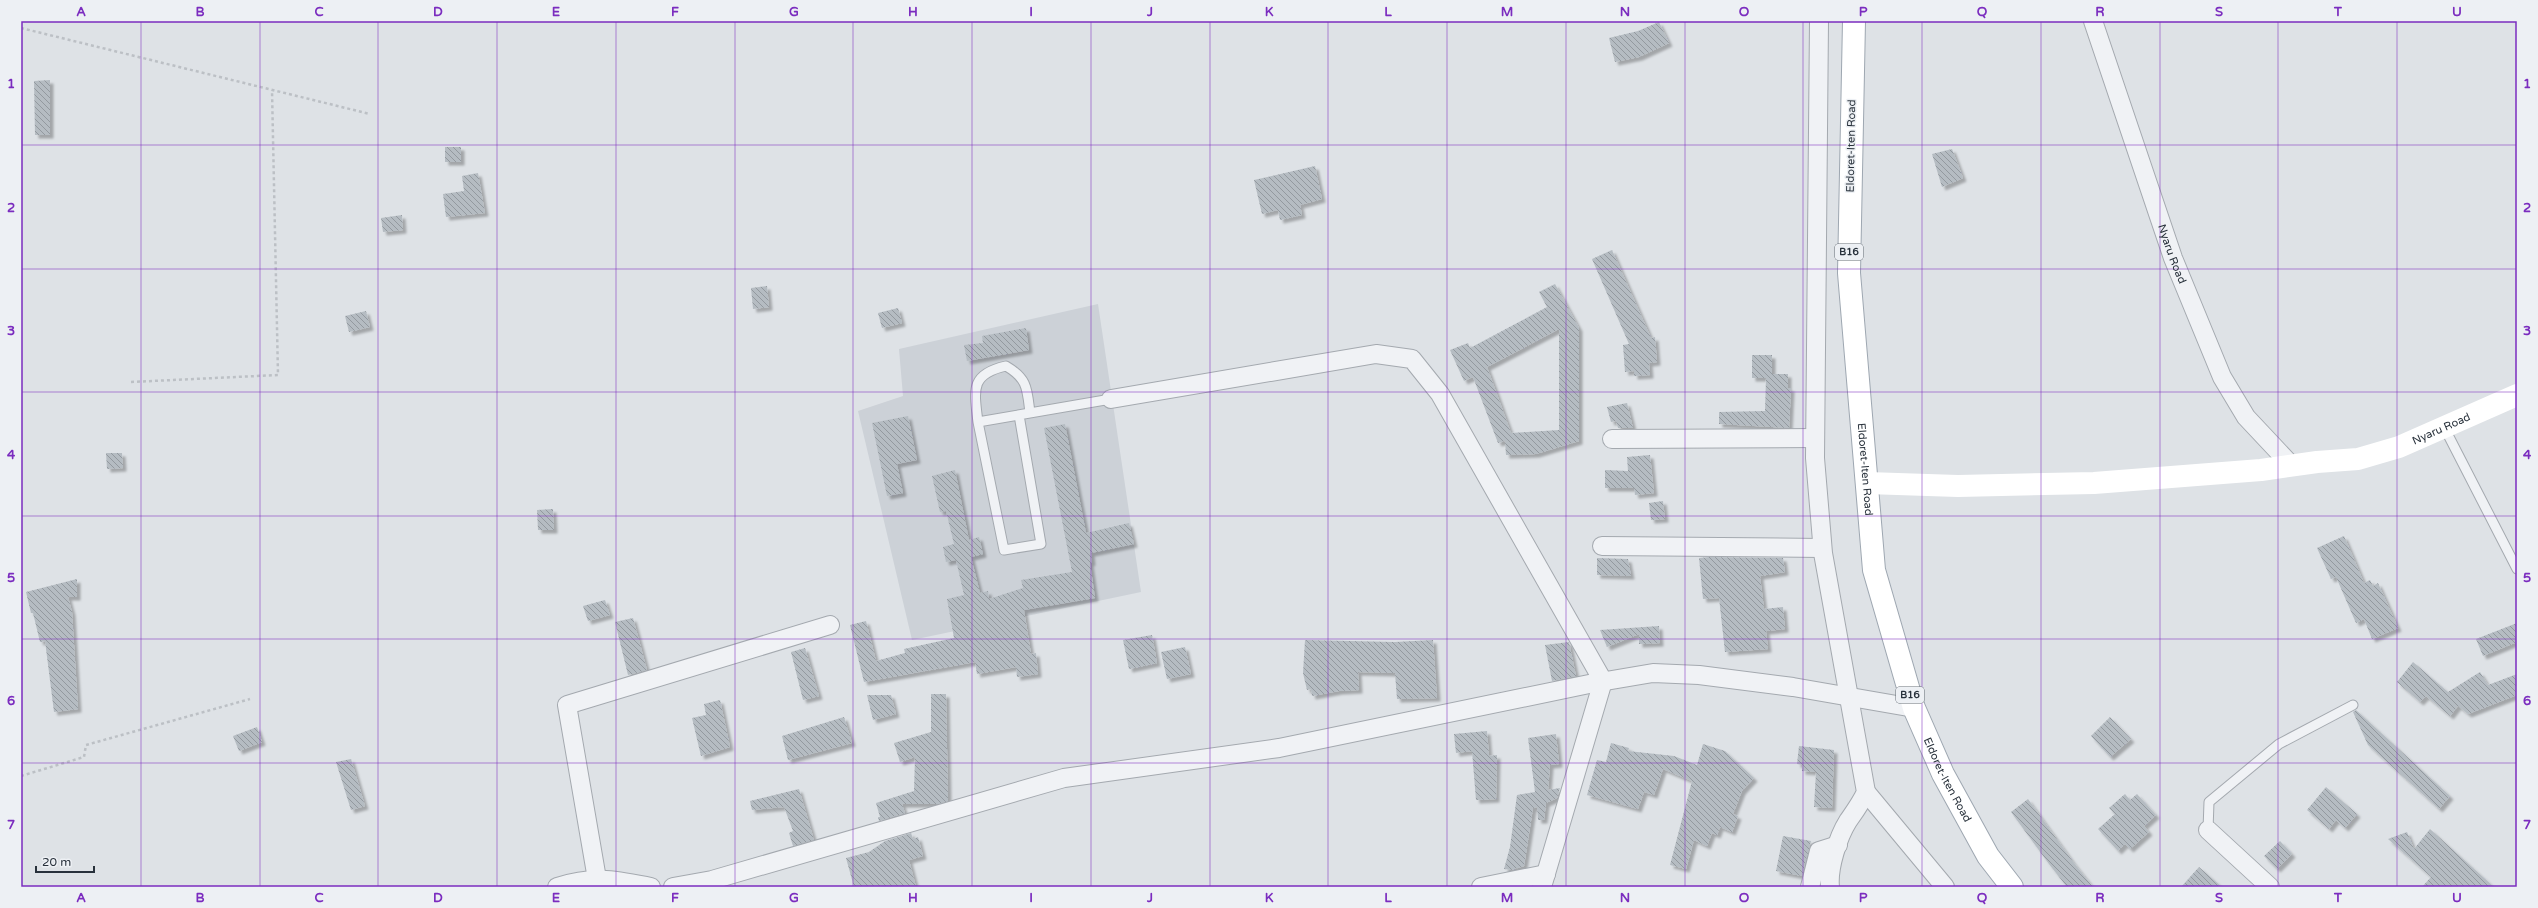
<svg xmlns="http://www.w3.org/2000/svg" width="2538" height="908" font-family="'Varela Round',sans-serif">
<defs>
<pattern id="building-back-hatch" width="6" height="6" patternUnits="userSpaceOnUse"><rect width="6" height="6" fill="#b5bcc2"/><path d="M-1 5l2 2M0 0l6 6M5-1l2 2" fill="none" stroke="#93999f"/></pattern>
<filter id="shadow"><feDropShadow dx="3.5" dy="3.5" stdDeviation="1" flood-color="#0004"/></filter>
</defs>
<rect width="100%" height="100%" fill="#dee2e6"/>
<!-- built -->
<path fill="#ccd1d7" d="M 1098,304 L 1141,592 L 912,640 L 858,411 L 903,396 L 899,349 Z"/>
<!-- building -->
<path fill="url(#building-back-hatch)" fill-rule="evenodd" filter="url(#shadow)" d="M 1659,22 L 1669,43 L 1639,57 L 1615,62 L 1609,38 L 1638,31 Z
M 50,80 L 50,135 L 35,135 L 34,81 Z
M 445,147 L 461,147 L 461,162 L 445,162 Z
M 1952,149 L 1963,178 L 1942,187 L 1932,154 Z
M 1315,166 L 1322,199 L 1300,205 L 1302,215 L 1280,220 L 1278,210 L 1262,214 L 1254,180 Z
M 478,173 L 485,213 L 446,217 L 443,194 L 464,191 L 462,176 Z
M 402,215 L 403,230 L 383,232 L 381,218 Z
M 1612,250 L 1651,338 L 1655,337 L 1657,362 L 1649,363 L 1650,375 L 1634,376 L 1634,371 L 1625,372 L 1623,345 L 1629,344 L 1592,259 Z
M 1555,284 L 1579,328 L 1579,441 L 1536,454 L 1506,455 L 1505,441 L 1498,443 L 1473,377 L 1464,381 L 1450,350 L 1468,343 L 1470,348 L 1547,307 L 1539,292 ZM 1559,329 L 1559,430 L 1511,433 L 1487,367 Z
M 767,286 L 769,307 L 753,309 L 751,288 Z
M 898,308 L 902,323 L 882,328 L 878,313 Z
M 366,311 L 370,327 L 349,332 L 345,316 Z
M 1026,328 L 1029,350 L 967,361 L 964,345 L 983,343 L 982,336 Z
M 1752,355 L 1772,355 L 1772,374 L 1788,374 L 1788,388 L 1791,388 L 1789,428 L 1719,424 L 1719,412 L 1765,411 L 1766,378 L 1752,378 Z
M 1627,403 L 1633,428 L 1618,428 L 1616,421 L 1611,422 L 1607,407 Z
M 908,416 L 917,460 L 897,464 L 903,493 L 887,496 L 872,423 Z
M 1065,424 L 1086,533 L 1129,523 L 1134,544 L 1091,553 L 1092,562 L 1090,563 L 1095,598 L 1024,610 L 1031,654 L 1036,653 L 1038,674 L 1017,677 L 1016,667 L 977,674 L 975,662 L 864,682 L 850,625 L 866,621 L 876,661 L 905,653 L 904,649 L 954,638 L 947,599 L 964,595 L 956,560 L 946,562 L 943,547 L 954,544 L 946,511 L 940,512 L 932,476 L 955,470 L 969,540 L 979,537 L 983,554 L 971,557 L 980,593 L 988,591 L 989,599 L 1023,588 L 1021,580 L 1072,572 L 1044,428 Z
M 106,453 L 122,453 L 123,468 L 107,469 Z
M 1650,455 L 1654,493 L 1635,495 L 1634,488 L 1605,488 L 1605,470 L 1628,471 L 1627,457 Z
M 1663,501 L 1665,519 L 1651,520 L 1649,503 Z
M 553,509 L 554,530 L 538,530 L 537,510 Z
M 2344,536 L 2364,583 L 2370,580 L 2373,586 L 2378,583 L 2398,628 L 2372,639 L 2364,619 L 2356,623 L 2336,577 L 2331,579 L 2317,548 Z
M 1709,557 L 1783,558 L 1785,572 L 1760,576 L 1764,609 L 1783,607 L 1785,629 L 1766,631 L 1768,649 L 1725,652 L 1719,598 L 1703,599 L 1699,558 Z
M 1597,558 L 1628,559 L 1631,576 L 1597,575 Z
M 77,579 L 77,597 L 68,597 L 72,612 L 78,709 L 54,712 L 45,641 L 40,642 L 33,613 L 31,613 L 26,592 Z
M 605,600 L 610,615 L 588,621 L 583,606 Z
M 633,618 L 647,670 L 628,675 L 615,622 Z
M 2517,623 L 2517,642 L 2483,656 L 2476,639 Z
M 1659,626 L 1660,643 L 1639,644 L 1639,634 L 1607,647 L 1600,630 Z
M 1152,635 L 1157,663 L 1129,669 L 1123,640 Z
M 1305,640 L 1395,642 L 1433,640 L 1437,698 L 1397,699 L 1395,673 L 1358,672 L 1359,690 L 1339,691 L 1312,696 L 1311,689 L 1307,690 L 1303,673 Z
M 1569,642 L 1576,676 L 1552,681 L 1545,645 Z
M 1185,647 L 1191,674 L 1167,679 L 1161,652 Z
M 805,648 L 819,696 L 803,700 L 791,652 Z
M 2413,662 L 2448,692 L 2480,672 L 2488,685 L 2517,674 L 2517,695 L 2468,714 L 2458,706 L 2450,716 L 2426,696 L 2420,702 L 2397,682 Z
M 931,694 L 946,694 L 948,801 L 938,804 L 902,804 L 905,813 L 879,821 L 878,817 L 880,817 L 876,803 L 914,791 L 915,757 L 900,762 L 894,743 L 931,732 Z
M 867,695 L 891,695 L 896,714 L 873,720 Z
M 720,700 L 730,747 L 701,756 L 692,718 L 706,715 L 704,704 Z
M 2356,710 L 2450,796 L 2439,809 L 2368,745 L 2353,712 Z
M 844,717 L 852,743 L 788,760 L 782,736 Z
M 2110,717 L 2131,739 L 2110,757 L 2091,736 Z
M 257,727 L 262,742 L 239,751 L 233,736 Z
M 1487,731 L 1489,756 L 1497,755 L 1496,799 L 1476,800 L 1472,751 L 1456,753 L 1454,734 Z
M 1556,734 L 1559,764 L 1550,765 L 1548,790 L 1560,788 L 1557,798 L 1546,803 L 1544,820 L 1538,820 L 1537,807 L 1533,808 L 1524,866 L 1511,870 L 1504,869 L 1510,847 L 1517,795 L 1535,792 L 1528,738 Z
M 1611,743 L 1629,748 L 1628,751 L 1674,756 L 1697,765 L 1703,744 L 1725,751 L 1754,778 L 1742,791 L 1733,814 L 1738,816 L 1732,832 L 1720,827 L 1717,835 L 1712,833 L 1707,846 L 1694,840 L 1686,869 L 1670,865 L 1692,781 L 1663,769 L 1654,795 L 1644,792 L 1638,809 L 1587,795 L 1597,760 L 1606,762 Z
M 1799,746 L 1834,750 L 1832,808 L 1814,807 L 1816,772 L 1802,771 L 1802,765 L 1797,764 Z
M 351,759 L 365,806 L 351,810 L 336,762 Z
M 2326,787 L 2357,814 L 2345,828 L 2336,820 L 2329,829 L 2307,810 Z
M 799,789 L 814,840 L 793,846 L 789,833 L 793,831 L 784,807 L 752,810 L 750,801 Z
M 2125,794 L 2130,800 L 2137,794 L 2156,815 L 2144,826 L 2149,832 L 2130,849 L 2125,844 L 2118,851 L 2098,829 L 2115,814 L 2109,808 Z
M 2028,799 L 2074,863 L 2093,887 L 2067,887 L 2049,864 L 2011,812 Z
M 2430,829 L 2494,887 L 2422,887 L 2431,877 L 2388,839 L 2407,832 L 2414,849 Z
M 911,833 L 913,839 L 918,837 L 923,856 L 909,860 L 916,887 L 854,887 L 846,858 L 869,852 L 885,841 Z
M 1783,836 L 1811,841 L 1802,876 L 1776,871 Z
M 2280,841 L 2292,854 L 2277,869 L 2264,856 Z
M 2199,867 L 2222,887 L 2181,887 Z"/>
<g fill="none" stroke-linecap="round" stroke-linejoin="round">
<defs>
<path id="lane" d="M 1019,415 L 1041,544 L 1004,550 L 978,422 L 1111,399
M 978,422 C 974,390 970,374 1006,366 C 1028,379 1027,389 1030,413
M 2444,427 L 2517,569
M 2208,830 L 2209,802 L 2279,744 L 2353,705"/>
<g id="street">
<path d="M 1819,21 L 1815,458 L 1823,553 L 1866,792 C 1861,803 1855,811 1848,821 C 1838,837 1828,868 1830,887"/>
<path id="s1" d="M 2093,21 L 2173,258 L 2222,377 L 2246,417 L 2292,466"/>
<path d="M 1111,399 L 1376,354 L 1412,359 L 1440,394 L 1603,681 L 1542,887"/>
<path d="M 1612,439 L 1815,438"/>
<path d="M 1602,546 L 1822,548"/>
<path d="M 1866,792 L 1945,887"/>
<path d="M 2208,830 L 2270,887"/>
<path d="M 557,887 C 595,875 615,880 651,887"/>
<path d="M 594,887 L 597,879 L 567,705 L 830,625"/>
<path d="M 673,887 L 712,880 L 1064,778 L 1279,748 L 1594,683 L 1653,673 L 1699,675 L 1793,687 L 1914,708"/>
<path d="M 1481,887 L 1546,874"/>
<path d="M 1810,887 L 1819,851 L 1838,845"/>
</g>
<g id="primary">
<path id="s3" d="M 1854,21 L 1849,273 L 1874,570 L 1914,708 L 1943,774 L 1988,856 L 2012,887"/>
</g>
</defs>
<!-- lane casing -->
<use href="#lane" stroke="#a4a9af" stroke-width="11"/>
<!-- street casing -->
<use href="#street" stroke="#a4a9af" stroke-width="20"/>
<!-- primary casing -->
<use href="#primary" stroke="#9ea7b1" stroke-width="24"/>
<!-- path -->
<path stroke="#bcc0c5" stroke-width="2.5" stroke-dasharray="3 3" stroke-linecap="butt" d="M 21,28 L 370,114
M 131,382 L 278,375 L 272,90
M 21,776 L 84,757 L 86,745 L 250,699"/>
<!-- lane -->
<use href="#lane" stroke="#f0f2f5" stroke-width="9"/>
<!-- street -->
<use href="#street" stroke="#f0f2f5" stroke-width="18"/>
<!-- secondary -->
<path stroke="#fff" stroke-width="22" id="s2" d="M 1867,483 L 1958,486 L 2094,483 L 2261,470 L 2317,462 L 2358,459 L 2399,447 L 2517,395"/>
<!-- primary -->
<use href="#primary" stroke="#fff" stroke-width="22"/>
</g>
<!-- grid -->
<path fill="none" stroke="#7b2cbf" stroke-width="1" stroke-opacity="0.55" d="M 141,21 L 141,887M 260,21 L 260,887M 378,21 L 378,887M 497,21 L 497,887M 616,21 L 616,887M 735,21 L 735,887M 853,21 L 853,887M 972,21 L 972,887M 1091,21 L 1091,887M 1210,21 L 1210,887M 1328,21 L 1328,887M 1447,21 L 1447,887M 1566,21 L 1566,887M 1685,21 L 1685,887M 1803,21 L 1803,887M 1922,21 L 1922,887M 2041,21 L 2041,887M 2160,21 L 2160,887M 2278,21 L 2278,887M 2397,21 L 2397,887M 21,145 L 2517,145M 21,269 L 2517,269M 21,392 L 2517,392M 21,516 L 2517,516M 21,639 L 2517,639M 21,763 L 2517,763"/>
<g text-anchor="middle" dominant-baseline="central" stroke-width="3" stroke-linejoin="round" paint-order="stroke">
<!-- shield labels -->
<g fill="#edf0f4" stroke="#636a72" stroke-width="1">
<rect x="1835" y="244" width="28" height="16" rx="3"/>
<rect x="1896" y="687" width="28" height="16" rx="3"/>
</g>
<g font-size="10" font-weight="bold" fill="#28313b">
<text x="1849" y="252">B16</text>
<text x="1910" y="695">B16</text>
</g>
<!-- street labels -->
<g font-size="11" fill="#28313b" stroke="#edf0f4">
<text transform="translate(1851 146) rotate(-89)">Eldoret-Iten Road</text>
<text stroke="none"><textPath href="#s1" startOffset="246">Nyaru Road</textPath></text>
<text stroke="none"><textPath href="#s2" startOffset="581">Nyaru Road</textPath></text>
<text stroke="none"><textPath href="#s3" startOffset="449">Eldoret-Iten Road</textPath></text>
<text stroke="none"><textPath href="#s3" startOffset="773">Eldoret-Iten Road</textPath></text>
</g>
</g>
<!-- border -->
<rect width="2538" height="908" fill="none" stroke="#edf0f4" stroke-width="44"/>
<!-- scale -->
<path d="M36 866v6h58v-6" fill="none" stroke="#28313b" stroke-width="2"/>
<text x="42" y="866" font-size="12" fill="#28313b" stroke="#edf0f4" stroke-width="3" paint-order="stroke">20 m</text>
<rect x="22" y="22" width="2494" height="864" fill="none" stroke="#7b2cbf" stroke-width="1.5"/>
<g font-size="13" text-anchor="middle" font-weight="bold" fill="#7b2cbf">
<text x="81" y="16">A</text>
<text x="200" y="16">B</text>
<text x="319" y="16">C</text>
<text x="438" y="16">D</text>
<text x="556" y="16">E</text>
<text x="675" y="16">F</text>
<text x="794" y="16">G</text>
<text x="913" y="16">H</text>
<text x="1031" y="16">I</text>
<text x="1150" y="16">J</text>
<text x="1269" y="16">K</text>
<text x="1388" y="16">L</text>
<text x="1507" y="16">M</text>
<text x="1625" y="16">N</text>
<text x="1744" y="16">O</text>
<text x="1863" y="16">P</text>
<text x="1982" y="16">Q</text>
<text x="2100" y="16">R</text>
<text x="2219" y="16">S</text>
<text x="2338" y="16">T</text>
<text x="2457" y="16">U</text>
<text x="11" y="88">1</text>
<text x="2527" y="88">1</text>
<text x="11" y="212">2</text>
<text x="2527" y="212">2</text>
<text x="11" y="335">3</text>
<text x="2527" y="335">3</text>
<text x="11" y="459">4</text>
<text x="2527" y="459">4</text>
<text x="11" y="582">5</text>
<text x="2527" y="582">5</text>
<text x="11" y="705">6</text>
<text x="2527" y="705">6</text>
<text x="11" y="829">7</text>
<text x="2527" y="829">7</text>
<text x="81" y="902">A</text>
<text x="200" y="902">B</text>
<text x="319" y="902">C</text>
<text x="438" y="902">D</text>
<text x="556" y="902">E</text>
<text x="675" y="902">F</text>
<text x="794" y="902">G</text>
<text x="913" y="902">H</text>
<text x="1031" y="902">I</text>
<text x="1150" y="902">J</text>
<text x="1269" y="902">K</text>
<text x="1388" y="902">L</text>
<text x="1507" y="902">M</text>
<text x="1625" y="902">N</text>
<text x="1744" y="902">O</text>
<text x="1863" y="902">P</text>
<text x="1982" y="902">Q</text>
<text x="2100" y="902">R</text>
<text x="2219" y="902">S</text>
<text x="2338" y="902">T</text>
<text x="2457" y="902">U</text>
</g>
</svg>
